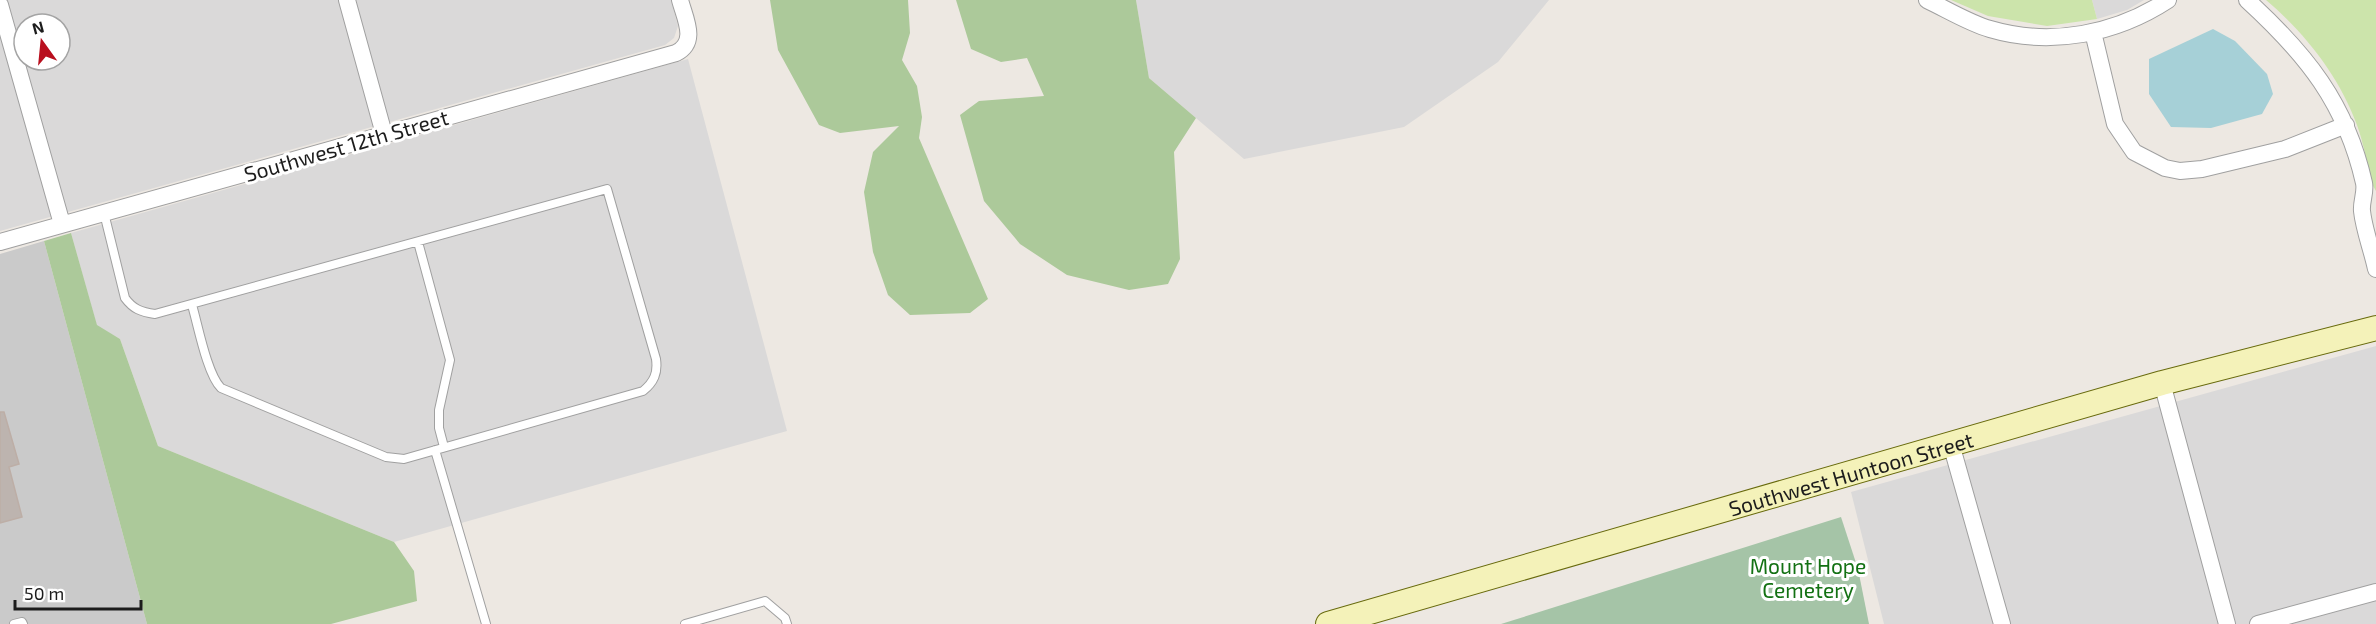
<svg xmlns="http://www.w3.org/2000/svg" width="2376" height="624" font-family="'Exo 2',sans-serif">
<rect width="100%" height="100%" fill="#ede8e2"/>
<!-- residential -->
<path fill="#dad9d9" fill-rule="evenodd" d="M 0,0 L 671,0 L 678,26 L 674,38 L 665,45 L 0,231 ZM 24,24 L 60,24 L 60,60 L 24,60 Z
M 1136,0 L 1549,0 L 1498,62 L 1404,127 L 1244,159 L 1149,78 Z
M 2092,0 L 2144,0 L 2127,10 L 2097,19 Z
M 688,59 L 787,431 L 394,542 L 158,446 L 120,339 L 97,326 L 71,233 Z
M 2376,346 L 2376,624 L 1884,624 L 1851,492 Z"/>
<!-- religious -->
<path fill="#cacaca" d="M 44,241 L 147,624 L 0,624 L 0,254 Z"/>
<!-- grass -->
<path fill="#cce4ab" d="M 1951,0 L 2092,0 L 2097,19 L 2047,26 L 1988,16 Z
M 2266,0 L 2376,0 L 2376,191 L 2372,184 C 2367,165 2364,144 2357,125 C 2339,76 2305,33 2266,0 Z"/>
<!-- forest -->
<path fill="#acc99a" d="M 770,0 L 908,0 L 910,33 L 902,60 L 917,86 L 922,117 L 919,138 L 988,299 L 970,313 L 910,315 L 888,295 L 873,252 L 864,192 L 873,152 L 899,126 L 840,133 L 819,125 L 778,50 Z
M 956,0 L 1136,0 L 1149,78 L 1196,118 L 1174,152 L 1180,259 L 1168,284 L 1129,290 L 1067,275 L 1020,244 L 984,201 L 960,115 L 979,101 L 1044,96 L 1027,58 L 1001,62 L 971,49 Z
M 71,233 L 97,325 L 120,339 L 158,446 L 394,542 L 414,571 L 417,601 L 331,624 L 147,624 L 44,241 Z"/>
<!-- cemetery -->
<path fill="#a5c4a7" d="M 1841,517 L 1858,569 L 1869,624 L 1501,624 Z"/>
<!-- water -->
<path fill="#a6d0d7" d="M 2213,29 L 2235,41 L 2267,74 L 2273,94 L 2262,114 L 2211,128 L 2171,127 L 2149,94 L 2149,59 Z"/>
<!-- building -->
<path fill="#bdb4af" stroke="#bdaea6" stroke-width="1.5" d="M 0,412 L 4,412 L 19,464 L 9,467 L 22,517 L 0,523 Z"/>
<g fill="none" stroke-linecap="round" stroke-linejoin="round">
<defs>
<path id="service" d="M 104,213 L 125,298 C 133,309 141,312 155,314 L 607,189 L 656,359 C 658,373 654,382 643,391 L 404,459 L 386,457 L 221,388 C 207,374 198,325 192,305
M 418,242 L 450,360 L 439,410 L 439,428 L 444,447
M 435,450 L 486,624
M 14,624 L 22,622 L 23,624
M 685,624 L 765,601 L 785,618 L 787,624"/>
<path id="minor" d="M 347,0 L 384,134
M 1927,0 C 1948,10 1969,23 1990,29 C 2051,47 2116,34 2168,0
M 2247,0 C 2306,54 2346,103 2364,183 C 2366,192 2361,202 2362,211 C 2364,230 2372,250 2376,269
M 0,5 L 62,224
M 2093,32 L 2115,124 L 2134,152 L 2165,168 L 2180,171 L 2202,169 L 2285,149 L 2346,125
M 0,242 L 676,53 C 698,42 685,19 680,0
M 2162,383 L 2227,624
M 1951,444 L 2002,624
M 2258,624 L 2376,592"/>
<g id="secondary">
<path id="s1" d="M 1328,624 L 2162,383 L 2376,328"/>
</g>
</defs>
<!-- service casing -->
<use href="#service" stroke="#a0a0a0" stroke-width="10"/>
<!-- minor casing -->
<use href="#minor" stroke="#a0a0a0" stroke-width="18"/>
<!-- secondary casing -->
<use href="#secondary" stroke="#686a0d" stroke-width="26"/>
<!-- service -->
<use href="#service" stroke="#fff" stroke-width="8"/>
<!-- minor -->
<use href="#minor" stroke="#fff" stroke-width="16"/>
<!-- secondary -->
<use href="#secondary" stroke="#f4f2b9" stroke-width="24"/>
</g>
<g text-anchor="middle" dominant-baseline="central" stroke-width="6" stroke-linejoin="round" paint-order="stroke">
<!-- street labels -->
<g font-size="21" fill="#1c1c1c" stroke="#fff">
<text transform="translate(346 145) rotate(-16)">Southwest 12th Street</text>
<text stroke="none"><textPath href="#s1" startOffset="544">Southwest Huntoon Street</textPath></text>
</g>
<!-- park labels -->
<g font-size="21" fill="#137113" stroke="#fff">
<text x="1808" y="565">Mount Hope<tspan x="1808" dy="24">Cemetery</tspan></text>
</g>
</g>
<!-- north arrow -->
<g transform="translate(42 42) rotate(345)"><circle r="28" fill="#ffffff" stroke="#a4a4a4" stroke-width="1.5"/>
<path d="M0-4.5L10 22L0 15L-10 22Z" fill="#b90f1e"/>
<text y="-9" font-size="16" font-weight="bold" text-anchor="middle" fill="#1c1c1c">N</text>
</g>
<!-- scale -->
<path d="M15 600v9h126v-9" fill="none" stroke="#1c1c1c" stroke-width="3"/>
<text x="24" y="600" font-size="18" fill="#1c1c1c" stroke="#ffffff" stroke-width="4.5" paint-order="stroke">50 m</text>
</svg>
